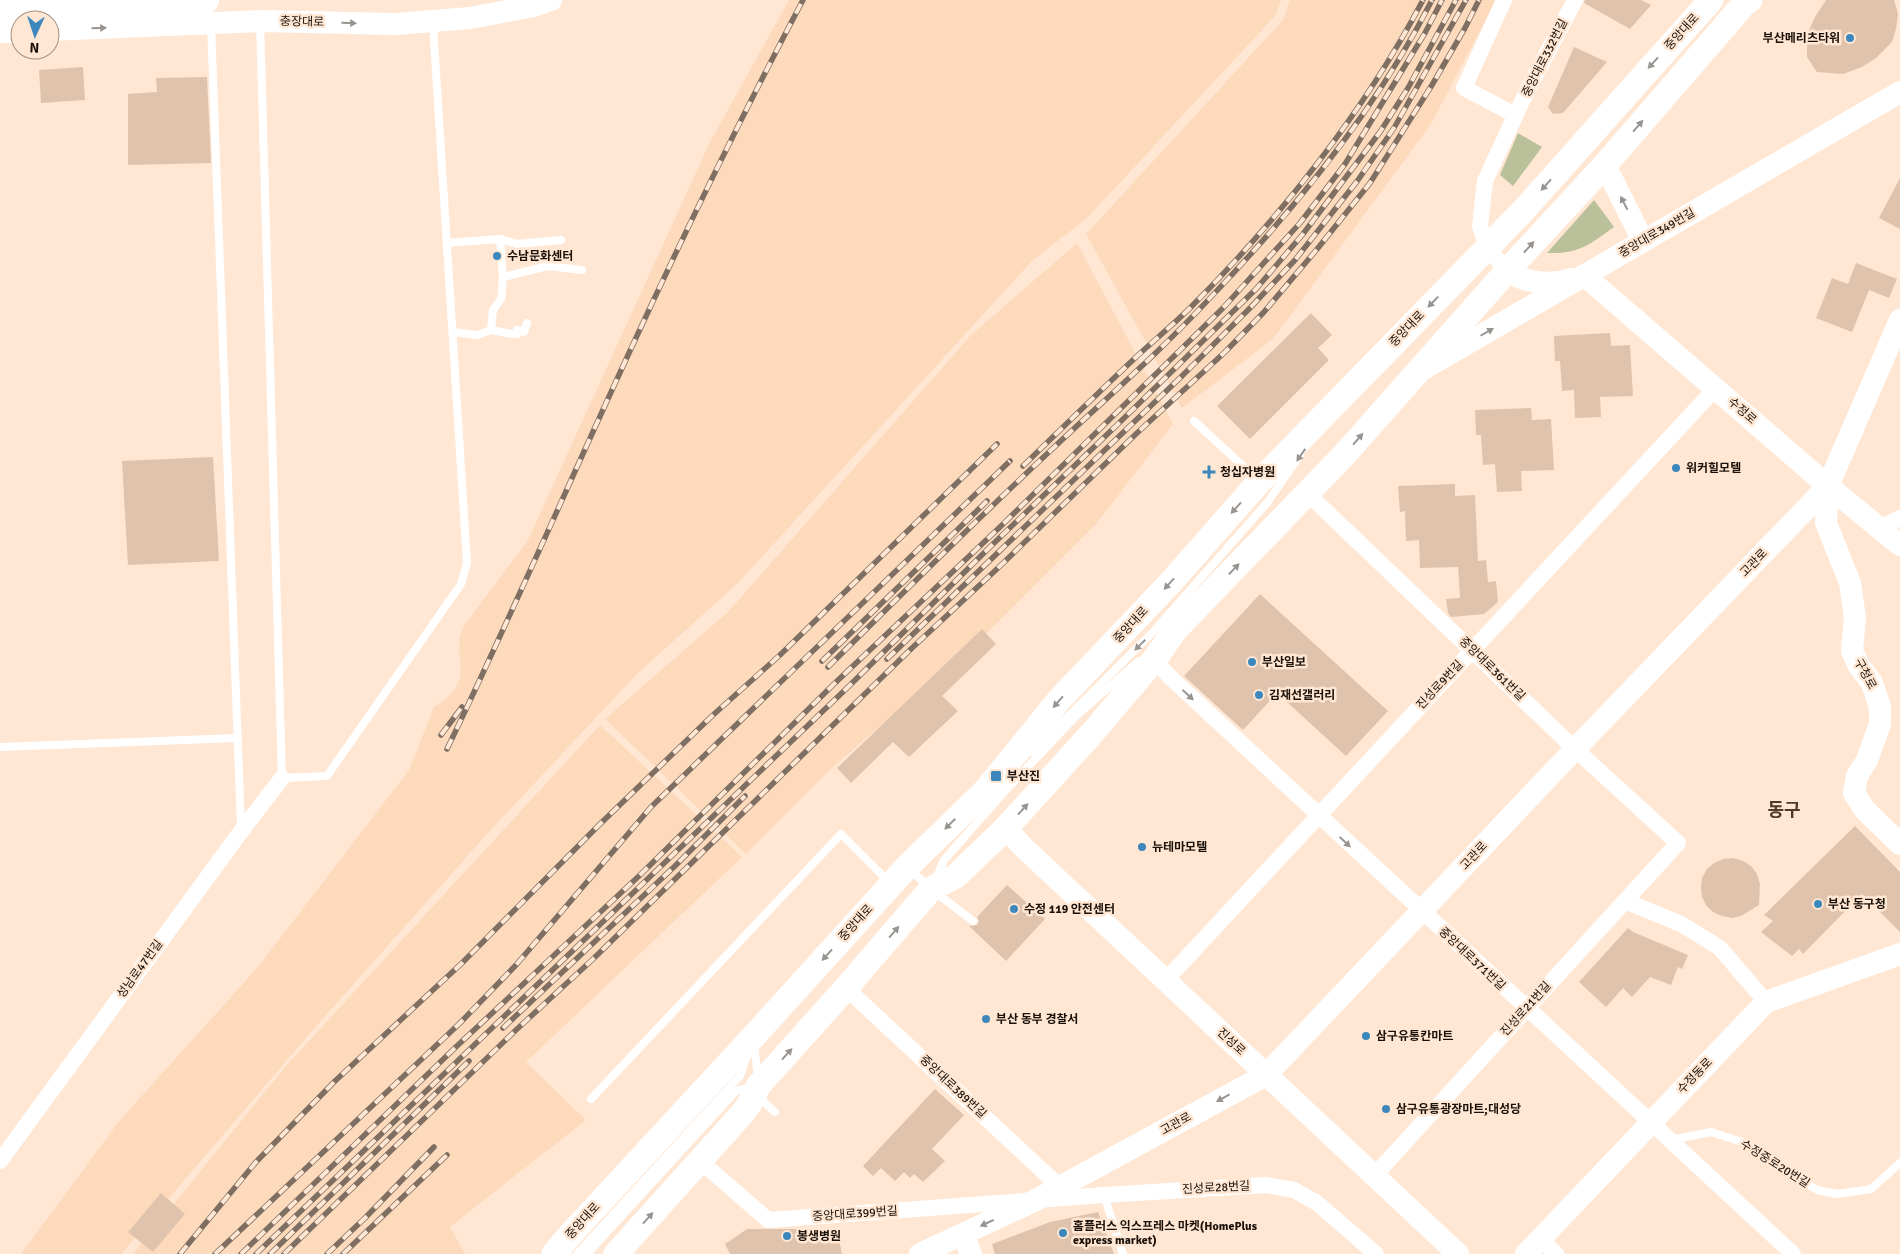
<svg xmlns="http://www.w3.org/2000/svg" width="1900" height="1254" viewBox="0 0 1900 1254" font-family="Signika,'Noto Sans KR',sans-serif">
<rect width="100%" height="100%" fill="#ffe7d4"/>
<!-- built -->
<g fill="#fedabd">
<path d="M789,0H1281L1276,15L1087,218L1032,261L738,583L637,674L487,834L312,1031L121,1254H21L120,1120L258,967L409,770L434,707L446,699L455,689L460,678L461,666L459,655L460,636L463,627L527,542L709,144Z"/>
<path d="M1290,0H1496L1431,124L1273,339L1182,408L1086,234L1283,20Z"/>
<path d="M1077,243L1173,424L1097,523L979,641L834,766L746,854L605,719L728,612L971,335Z"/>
<path d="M600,725L742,857L526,1062L586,1120L450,1227L465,1254H133L285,1067Z"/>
</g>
<!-- green -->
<g fill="#b9c09a">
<path d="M1518,133L1542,147L1513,186L1500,175Z"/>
<path d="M1594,200L1614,227C1589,245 1579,254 1547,253Z"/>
</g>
<!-- building -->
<g fill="#e0c3ac">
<path d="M1585,0H1641L1651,5L1630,29L1584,3Z"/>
<path d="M1826,0H1894L1898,14L1896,29L1892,42L1876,58L1862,67L1843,74L1817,72L1807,57V35L1815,17Z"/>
<path d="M1574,47L1607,62L1563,113L1553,114L1548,107Z"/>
<path d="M83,67L85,100L41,103L39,70Z"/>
<path d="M207,77L211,163L128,165V94L157,92L156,78Z"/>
<path d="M1900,178V229L1879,218Z"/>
<path d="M1856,263L1897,279L1889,298L1869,290L1852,332L1816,318L1832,278L1848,284Z"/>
<path d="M1311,313L1332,335L1318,348L1329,360L1250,439L1217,406Z"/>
<path d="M1610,333L1611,346L1630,345L1633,396L1600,397L1601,417L1575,418L1574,390L1562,391L1560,361H1555L1554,336Z"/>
<path d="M1531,408L1532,420L1551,419L1554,470L1521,471L1522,491L1497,492L1495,464L1483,465L1481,435H1476L1475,410Z"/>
<path d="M213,457L219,561L128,565L122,461Z"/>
<path d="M1455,484V496L1475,495L1478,561L1486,560L1488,582L1496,581L1498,602L1484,614L1451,617L1448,613L1446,599L1460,598L1458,567L1420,568L1419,540L1406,541L1405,511L1400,512L1398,486Z"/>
<path d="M1260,594L1388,711L1346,756L1277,693L1243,730L1184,676Z"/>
<path d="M982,629L996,644L942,696L958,711L909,757L893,742L851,783L837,768Z"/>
<path d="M1855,826L1900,872V932L1862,894L1803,954L1799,949L1792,956L1761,932L1773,921L1764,915Z"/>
<path d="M1733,858L1743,861L1751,866L1757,874L1760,884L1759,905L1741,916L1732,918L1722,916L1713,912L1706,905L1702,897L1701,887L1702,878L1707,869L1714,863L1723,859Z"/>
<path d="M1007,885L1045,919L1006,961L969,926L977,925L979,921L977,917Z"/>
<path d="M1628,928L1633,932L1688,955L1682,969L1678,967L1671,985L1650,977L1632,997L1623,988L1606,1007L1579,982Z"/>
<path d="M935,1089L964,1115L932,1149L945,1161L923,1182L914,1174L910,1178L904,1172L895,1181L881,1168L873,1176L863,1166Z"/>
<path d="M161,1193L185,1214L153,1252L128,1232Z"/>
<path d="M1098,1212L1114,1254H995L992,1244L1050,1222Z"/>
<path d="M747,1229H837L842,1254H730L725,1244Z"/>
</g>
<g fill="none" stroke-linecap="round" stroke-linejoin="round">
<!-- lane -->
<g stroke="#fff" stroke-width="8">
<path d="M260,23L282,778L327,776L461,584L467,563L433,24"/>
<path d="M211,25L241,828"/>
<path d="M447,243L500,239L517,244L561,240"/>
<path d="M503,277L548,266L582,270"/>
<path d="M491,330L493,310L501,299L503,277L500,239"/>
<path d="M453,332L477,335L491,330L512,334H517V330L524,332L527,323"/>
<path d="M1194,421L1256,478"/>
<path d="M0,747L238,738"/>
<path d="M1032,752L1154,631L1267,503L1300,455"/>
<path d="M909,868L931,889L973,921"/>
<path d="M936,878L944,860L1004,792L1077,715L1139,661"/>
<path d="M754,1044L758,1078"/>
<path d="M761,1094L763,1101L775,1112"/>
<path d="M591,1099L841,834L890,883"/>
<path d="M1671,1140L1711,1132L1745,1143L1817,1190L1837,1194L1871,1189L1900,1163"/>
<path d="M1104,1195L1123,1254"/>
<path d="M577,1254L740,1076L746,1058"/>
<path d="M587,1254L736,1091L752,1087"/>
</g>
<!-- street -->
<g stroke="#fff" stroke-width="16">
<path d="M1504,0L1464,88L1515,115"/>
<path d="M1507,271L1487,247L1480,226L1485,181L1524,97L1575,0"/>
<path d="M1307,493L1575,749L1678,843L1374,1176"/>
<path d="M1879,528L1900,518"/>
<path d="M1154,660L1172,679L1793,1254"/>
<path d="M1625,901L1681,924L1720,948L1766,1002"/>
<path d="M1165,981L1715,389"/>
<path d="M846,988L1060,1187"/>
<path d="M699,1160L768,1220L1104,1195L1266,1185L1294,1190L1317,1203L1376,1254"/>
<path d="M0,1161L242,830L282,778"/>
<path d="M1541,1239L1556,1254"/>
</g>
<!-- secondary -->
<g stroke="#fff" stroke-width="22">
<path d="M50,30L260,21L396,24L470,18L534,6L551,0"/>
<path d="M0,32H20"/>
<path d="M1605,165L1643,241"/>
<path d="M1507,271C1527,283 1549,286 1572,279"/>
<path d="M1585,276L1828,486L1900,545"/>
<path d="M1425,368L1900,92"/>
<path d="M1828,486L1826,523L1850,583L1855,618L1852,651L1859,666L1872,683L1880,707V724L1867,760L1857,776L1854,793L1865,810L1900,844"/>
<path d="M1006,828L1022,846L1458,1254"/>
<path d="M963,1234L971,1254"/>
<path d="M920,1254L1034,1201L1266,1075L1575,749L1828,486L1900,320"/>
<path d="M1526,1254L1766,1002L1900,954"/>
</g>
<!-- primary -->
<g stroke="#fff" stroke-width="25">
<path d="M554,1254L569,1236L753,1037L907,867L986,790L1059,700L1171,582L1259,482L1522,212L1711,0"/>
<path d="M616,1254L741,1115L749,1105L759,1085L846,988L931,889L956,876L1006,828L1094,731L1154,660L1176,629L1345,454L1507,271L1605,165L1744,4L1750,0"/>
</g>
<!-- highway -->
<path stroke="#fff" stroke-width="28" d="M0,10L205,0"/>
<!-- rail casing -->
<g stroke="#7f6f62" stroke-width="5.5">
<g id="rail">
<path d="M1023,466C1060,430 1097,394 1135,358C1153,341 1173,325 1191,307C1279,219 1365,111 1423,0"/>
<path d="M887,659L1182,376L1251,307L1295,260L1358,180L1394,128L1466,0"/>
<path d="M822,661L987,501"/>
<path d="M828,667C901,595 974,522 1049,452C1103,401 1160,352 1210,298C1294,210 1377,109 1432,0"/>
<path d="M441,735L462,707"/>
<path d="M447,749C512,614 572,476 635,340C688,225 744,112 803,0"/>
<path d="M503,1028L675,866L745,796"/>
<path d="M180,1254L256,1162L335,1081L462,963L599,825L713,715L780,655L997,444"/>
<path d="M215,1254L459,1024L516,965L651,807L1010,461"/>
<path d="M241,1254L458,1045L640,875L835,683L1000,527L1223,308L1300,223L1345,164L1425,33L1442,0"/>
<path d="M256,1254L847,688L992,545L1118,424L1256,289L1303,234L1380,132L1408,88L1456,0"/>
<path d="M270,1254L469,1061"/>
<path d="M284,1254L516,1030L592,960L912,648L998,568L1137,433L1225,352L1264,312L1318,248L1370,183L1432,85L1465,28L1479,0"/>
<path d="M327,1254L365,1218L434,1147"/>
<path d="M343,1254L447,1155"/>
</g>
</g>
<!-- rail -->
<use href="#rail" stroke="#ffe7d4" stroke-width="4" stroke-dasharray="11" stroke-linecap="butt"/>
</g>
<!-- one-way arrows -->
<defs><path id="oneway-solid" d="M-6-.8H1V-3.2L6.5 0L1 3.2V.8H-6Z" transform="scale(1.25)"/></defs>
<g fill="#989490">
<use href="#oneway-solid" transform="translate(349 23) rotate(1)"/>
<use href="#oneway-solid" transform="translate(99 28) rotate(-2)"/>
<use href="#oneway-solid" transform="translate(1653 63) rotate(132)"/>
<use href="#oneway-solid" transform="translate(1638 126) rotate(-49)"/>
<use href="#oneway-solid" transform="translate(1546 185) rotate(132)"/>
<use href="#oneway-solid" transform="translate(1624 203) rotate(-117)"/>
<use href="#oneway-solid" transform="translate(1529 247) rotate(-47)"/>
<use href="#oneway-solid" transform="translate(1433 302) rotate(134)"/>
<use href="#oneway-solid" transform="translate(1487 332) rotate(-30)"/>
<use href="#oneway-solid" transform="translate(1358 439) rotate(-49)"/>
<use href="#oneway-solid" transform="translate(1301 455) rotate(125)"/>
<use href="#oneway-solid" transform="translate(1236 508) rotate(132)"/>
<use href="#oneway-solid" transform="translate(1234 569) rotate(-46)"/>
<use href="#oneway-solid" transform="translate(1169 584) rotate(132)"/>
<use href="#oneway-solid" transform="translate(1140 645) rotate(135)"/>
<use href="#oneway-solid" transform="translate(1188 695) rotate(43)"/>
<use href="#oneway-solid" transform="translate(1058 702) rotate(131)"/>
<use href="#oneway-solid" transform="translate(1023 809) rotate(-48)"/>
<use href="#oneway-solid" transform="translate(950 824) rotate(135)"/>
<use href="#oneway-solid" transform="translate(1345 842) rotate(43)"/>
<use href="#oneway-solid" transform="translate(894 932) rotate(-49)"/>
<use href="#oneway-solid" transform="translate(827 955) rotate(132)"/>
<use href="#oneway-solid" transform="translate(787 1054) rotate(-48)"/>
<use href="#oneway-solid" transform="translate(1223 1098) rotate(151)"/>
<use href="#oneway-solid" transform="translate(648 1218) rotate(-48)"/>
<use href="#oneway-solid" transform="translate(987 1223) rotate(155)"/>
</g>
<!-- markers -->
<g fill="#3c87bb" stroke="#ffe7d4" stroke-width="2">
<circle cx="1850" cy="38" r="5"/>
<circle cx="497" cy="256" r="5"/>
<circle cx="1676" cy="468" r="5"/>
<path d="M1206.5 464.5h5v5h5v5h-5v5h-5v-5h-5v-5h5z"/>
<circle cx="1252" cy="662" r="5"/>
<circle cx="1259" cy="695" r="5"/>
<rect x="990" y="770" width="12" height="12" rx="2.5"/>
<circle cx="1142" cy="847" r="5"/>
<circle cx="1818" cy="904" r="5"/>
<circle cx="1014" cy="909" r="5"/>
<circle cx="986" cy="1019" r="5"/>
<circle cx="1366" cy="1036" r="5"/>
<circle cx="1386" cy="1109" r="5"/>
<circle cx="1063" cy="1233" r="5"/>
<circle cx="787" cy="1236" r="5"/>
</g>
<g text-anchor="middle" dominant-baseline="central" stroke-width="5" stroke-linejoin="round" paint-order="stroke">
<!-- street labels -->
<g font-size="12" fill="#1b1109" stroke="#ffe7d4">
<text transform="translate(302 22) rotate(1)">충장대로</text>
<text transform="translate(1682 32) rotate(-48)">중앙대로</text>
<text transform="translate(1545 58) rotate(-63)">중앙대로332번길</text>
<text transform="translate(1657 233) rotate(-30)">중앙대로349번길</text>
<text transform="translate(1407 329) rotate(-46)">중앙대로</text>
<text transform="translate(1742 411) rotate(41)">수정로</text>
<text transform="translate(1754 563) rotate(-46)">고관로</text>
<text transform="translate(1131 625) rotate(-47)">중앙대로</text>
<text transform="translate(1492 669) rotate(44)">중앙대로361번길</text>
<text transform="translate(1865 674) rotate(61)">구청로</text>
<text transform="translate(1440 685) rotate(-47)">진성로9번길</text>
<text transform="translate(1474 856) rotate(-47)">고관로</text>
<text transform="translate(856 923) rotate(-48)">중앙대로</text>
<text transform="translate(1472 959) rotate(43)">중앙대로371번길</text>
<text transform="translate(140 969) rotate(-54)">성남로47번길</text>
<text transform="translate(1526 1009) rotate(-48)">진성로21번길</text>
<text transform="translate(1231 1042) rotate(43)">진성로</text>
<text transform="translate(1695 1076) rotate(-46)">수정동로</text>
<text transform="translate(953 1087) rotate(43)">중앙대로389번길</text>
<text transform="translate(1176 1124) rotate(-29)">고관로</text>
<text transform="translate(1775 1164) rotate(32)">수정중로20번길</text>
<text transform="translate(1216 1188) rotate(-3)">진성로28번길</text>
<text transform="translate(855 1214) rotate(-4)">중앙대로399번길</text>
<text transform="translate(583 1221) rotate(-48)">중앙대로</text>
</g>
<!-- poi labels -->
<g font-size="12" font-weight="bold" fill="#1b1109" stroke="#ffe7d4" text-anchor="start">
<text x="1840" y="38" text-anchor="end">부산메리츠타워</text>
<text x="507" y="256">수남문화센터</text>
<text x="1686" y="468">워커힐모텔</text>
<text x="1220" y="472">청십자병원</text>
<text x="1262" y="662">부산일보</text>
<text x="1269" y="695">김재선갤러리</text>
<text x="1007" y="776">부산진</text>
<text x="1152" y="847">뉴테마모텔</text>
<text x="1828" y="904">부산 동구청</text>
<text x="1024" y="909">수정 119 안전센터</text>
<text x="996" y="1019">부산 동부 경찰서</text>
<text x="1376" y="1036">삼구유통칸마트</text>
<text x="1396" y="1109">삼구유통광장마트;대성당</text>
<text x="1073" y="1226">홈플러스 익스프레스 마켓(HomePlus<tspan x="1073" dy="14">express market)</tspan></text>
<text x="797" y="1236">봉생병원</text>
</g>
<!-- district labels -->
<g font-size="18" font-weight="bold" fill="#513a26" stroke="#ffe7d4">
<text x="1784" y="810">동구</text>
</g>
</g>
<!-- north arrow -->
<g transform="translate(35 35) rotate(183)"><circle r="24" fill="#ffe7d4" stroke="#a49183"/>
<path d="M0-4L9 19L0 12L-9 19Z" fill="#3c87bb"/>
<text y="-8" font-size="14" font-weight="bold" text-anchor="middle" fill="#1b1109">N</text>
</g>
</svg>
